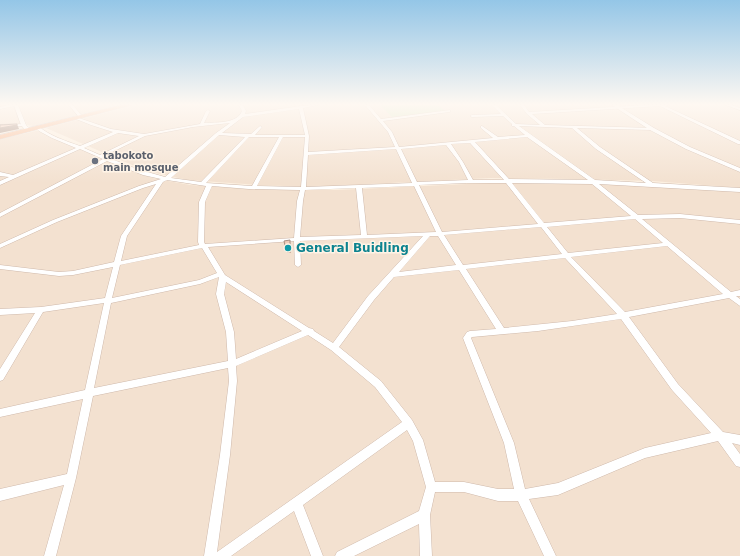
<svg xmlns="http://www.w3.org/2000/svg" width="740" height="556" viewBox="0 0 740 556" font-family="'DejaVu Sans',sans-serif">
<rect width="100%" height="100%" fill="#fcf0e1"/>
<!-- residential -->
<g fill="#f3e1d0">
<path d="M0,105H15L22,123L0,125Z"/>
<path d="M18,105H118L33,126L27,125Z"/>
<path d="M136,105H740V188L653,181L572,179L491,178L309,187L258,185L188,180L146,171L46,128Z"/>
<path d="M40,130L51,136L152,178L190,185L264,190H337L510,182L598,183L740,192V556H0V139Z"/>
</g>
<!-- green -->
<path fill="#d3e9c0" d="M380,105H438L445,111L392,117Z"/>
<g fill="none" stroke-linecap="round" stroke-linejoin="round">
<!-- minor casing -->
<g stroke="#cfb9ab" stroke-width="1">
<g id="minor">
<path d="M10,105H19L0,109V107Z"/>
<path d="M69,105H73L81,115V117H79Z"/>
<path d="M239,105H243L246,111L245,114L301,106L318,105L303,108L309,136L308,152L395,147L388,132L365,105H369L381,119L450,110V112H449L383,121L392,132L399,147L493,138L481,128V126H482L498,137L525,135L514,126H512V124L503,116L472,117L470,116L472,115L501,114L492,105H496L516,124L540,125L527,114L520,105H524L529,112L645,105H668L665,106L740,141V144H738L660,106L532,114L545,125L653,128V130H652L577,128L600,147L653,183L740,188V192L599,184L638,215L680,214L740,220V224L680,218L642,219L731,292L740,290V296H736L740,299V306L729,298L629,317L678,384L723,432L740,435V445L732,443L740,454V467L736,466L718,441L645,458L558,495L529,499L556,556H544L518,501H498L464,492H435L430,515L432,556H420L419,524L354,556H335L337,552L419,511L426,487L413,441L407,430L303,505L323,556H311L294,511L231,556H204L220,455L229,381L228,368L93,396L76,478L56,556H44L64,485L0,501V489L67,474L83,399L0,417V409L85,390L104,303L43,312L3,380L0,381V369L35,313L0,315V309L41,307L105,298L113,267L73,275L59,276L0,269V265L59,272L73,271L114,262L121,236L156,184L143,188L57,222L0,248V244L53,220L139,186L161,179L143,175L107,161L0,217V213L103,159L80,149L0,185V181L9,177L0,176V172L13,175L76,148L52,138L39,131L36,128V126H38C50,136 66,141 80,146L113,132L91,125L76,119V117L111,129L144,134L200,124L206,111L208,110L210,111L204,123C217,122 237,124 242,111ZM299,109L305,135H255L262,127L260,126L251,134L222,133L243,117ZM230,123L216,133L165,177L137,169L104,156L145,136L193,127ZM519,126L572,128L596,149L646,183L595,180ZM118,133L139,136L100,155L84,148ZM219,135L245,137L201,182L171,178ZM249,137H279L252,186L206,183ZM283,137H305L301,187L257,186ZM527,137L588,180L509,179L475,142ZM470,143L504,180H473L463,162L451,144ZM446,145L459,162L468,180L417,182L401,149ZM396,149L412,183L306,187L308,155ZM167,180L206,186L199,202L198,242L199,245L121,261L127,236L163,182ZM467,183H506L538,224L442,232L419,185ZM512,183L592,184L631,216L544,223ZM212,186L249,189L300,190L297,201L294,238L205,244L204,242L205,202ZM414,186L436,232L367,235L362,188ZM356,188L361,235L300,237L303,201L305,190ZM635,219L663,243L568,253L547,227ZM541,227L562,254L463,265L444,235ZM423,236L368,296L333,343L314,331L313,329L309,328L225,275L208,247L294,241L295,265L298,267L301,265L300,241ZM430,236H438L456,265L399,272ZM667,246L723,294L625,312L571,257ZM202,248L217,273L199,280L112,298L120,265ZM565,258L617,314L572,321L504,328L466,269ZM459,270L496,329L470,331L467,332L463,338L504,443L514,489H498L464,482H435L423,440L412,420L381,381L339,347L374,300L394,277ZM219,277L216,294L226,332L228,361L94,388L111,303L200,284ZM226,282L302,331L236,359L234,332L224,294ZM621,319L672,390L711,433L645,448L558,483L525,489L514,443L471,338L472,337L538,331ZM308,335L331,350L375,387L402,422L217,552L230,455L237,381L236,366Z"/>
<path d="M726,105H732L740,108V110Z"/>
<path d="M24,124L26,125L25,126L0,127V125Z"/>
</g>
</g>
<!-- tertiary casing -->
<g stroke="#cfb9ab" stroke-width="1">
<g id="tertiary">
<path d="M14,105H18L26,125L31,130L30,131H26L21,125Z"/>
<path d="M612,105H617L654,128L690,147L740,168V172L686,149L650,130Z"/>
</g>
</g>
<!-- trunk casing -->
<g stroke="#d8cfcc" stroke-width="1">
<path id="trunk" d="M121,105H132L0,139V135Z"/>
</g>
<!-- minor -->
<use href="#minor" fill="#fff" fill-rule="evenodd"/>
<!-- tertiary -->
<use href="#tertiary" fill="#fff" fill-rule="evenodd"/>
<!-- trunk -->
<use href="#trunk" fill="#f8bd98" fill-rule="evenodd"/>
</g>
<!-- wall -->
<path fill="#cfaf9f" d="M290,240L291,253H287L284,244Z"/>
<!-- shaded-wall -->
<path fill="#a98f82" d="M17,124L19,129L0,133V128Z"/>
<!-- building -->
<g fill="#f1ccb9" stroke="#a98f82">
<path d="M17,124V125L0,128V125Z"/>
<path d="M290,240V250H286L284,241Z"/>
</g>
<!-- sky -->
<linearGradient id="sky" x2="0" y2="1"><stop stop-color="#94c6e7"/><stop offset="0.57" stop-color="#fef8f2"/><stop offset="1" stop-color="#fef8f2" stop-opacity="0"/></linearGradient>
<rect width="740" height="183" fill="url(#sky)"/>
<!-- markers -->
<circle fill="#6b7280" stroke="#fff4e7" stroke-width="1.5" cx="95" cy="161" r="4"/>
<circle fill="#0f9aa8" stroke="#fff4e7" stroke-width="1.5" cx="288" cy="248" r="4"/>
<g text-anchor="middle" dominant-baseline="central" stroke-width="3" stroke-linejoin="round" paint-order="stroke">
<!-- far-worship labels -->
<g font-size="10" font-weight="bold" fill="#5b616d" stroke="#fff4e7" text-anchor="start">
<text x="103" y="155">tabokoto<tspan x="103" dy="12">main mosque</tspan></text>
</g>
<!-- culture labels -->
<g font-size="12" font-weight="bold" fill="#0d838f" stroke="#fff4e7" text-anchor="start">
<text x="296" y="248">General Buidling</text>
</g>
</g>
</svg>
